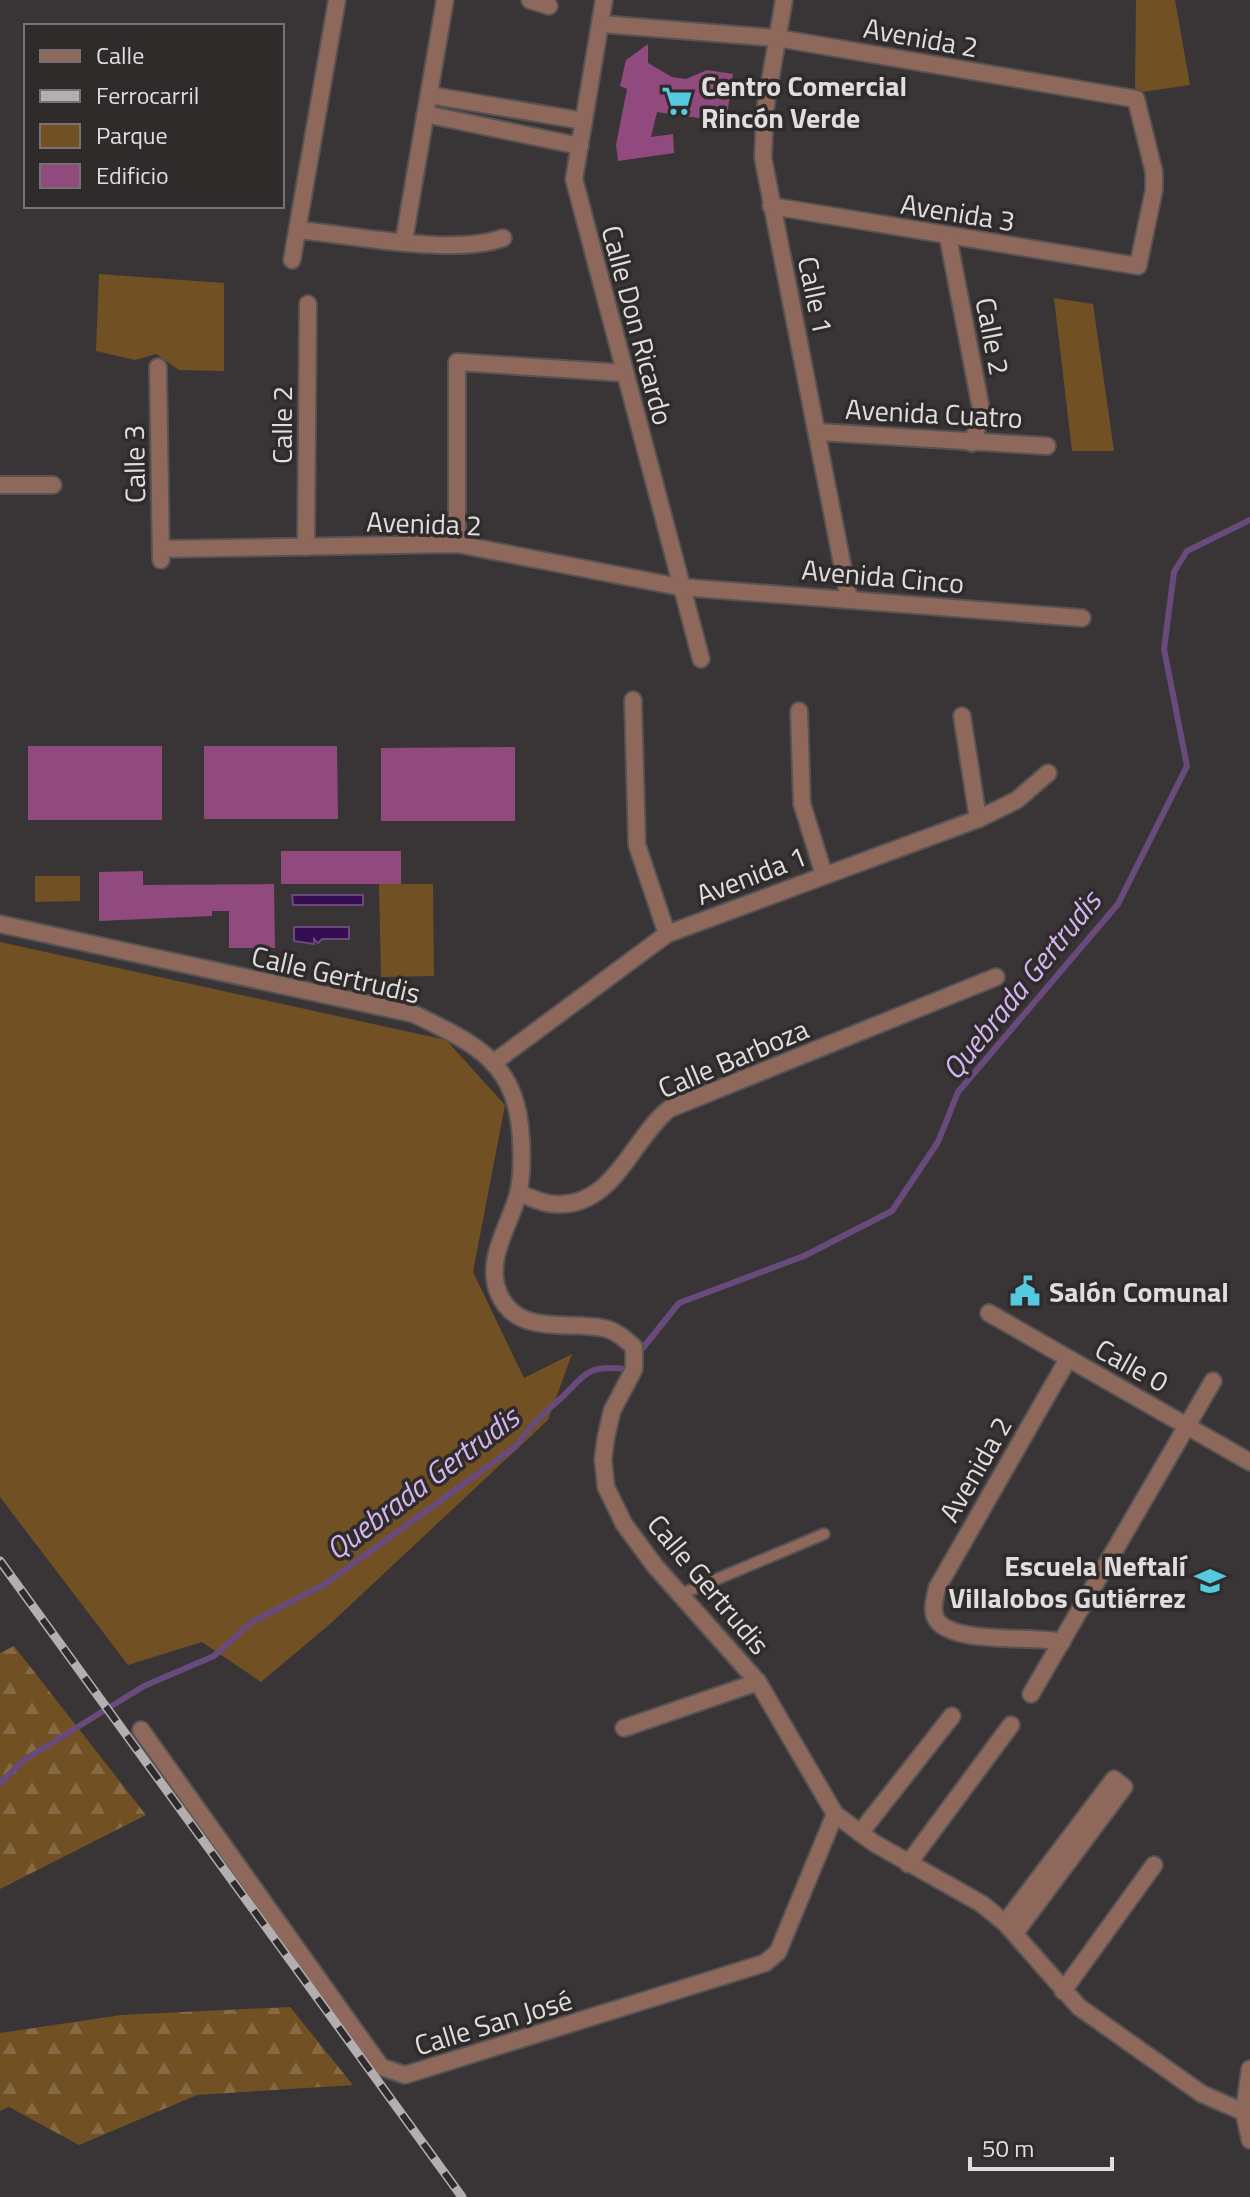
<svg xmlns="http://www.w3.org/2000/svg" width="1250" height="2197" viewBox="0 0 1250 2197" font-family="'Titillium Web',sans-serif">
<defs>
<pattern id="forest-firs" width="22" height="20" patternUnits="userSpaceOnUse" patternTransform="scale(2)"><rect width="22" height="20" fill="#715124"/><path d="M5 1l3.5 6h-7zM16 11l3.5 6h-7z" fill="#856a43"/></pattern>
</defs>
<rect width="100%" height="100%" fill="#393536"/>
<!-- green -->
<g fill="#715124">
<path d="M1136,0H1175L1190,85L1135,93Z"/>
<path d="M99,274L224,283V371L179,370L156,354L135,360L96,351Z"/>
<path d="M1054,298L1093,304L1114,451H1072Z"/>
<path d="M35,876H80V901L35,902Z"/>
<path d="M379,884H433L434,976L381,977Z"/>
<path d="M0,942L446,1040L505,1105L473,1272L524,1378L572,1354L548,1420L330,1624L261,1682L202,1642L128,1665L0,1497Z"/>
</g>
<!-- forest -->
<g fill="url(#forest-firs)">
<path d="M14,1646L146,1815L0,1889V1653Z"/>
<path d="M290,2007L353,2085L197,2095L79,2145L9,2107L0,2111V2033L121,2015Z"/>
</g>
<!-- water -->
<g fill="#350d52" stroke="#684b7c" stroke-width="2">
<path d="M292,895H363V905H293Z"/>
<path d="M294,927H349V939H322L318,943L314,939V944L294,941Z"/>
</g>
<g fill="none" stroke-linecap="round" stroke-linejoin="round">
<!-- stream -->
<g stroke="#684b7c" stroke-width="6">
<path d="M638,1354L679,1303L804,1256L892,1211L938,1142L958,1092L1118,904L1187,766L1164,649L1174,572L1187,551L1250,520"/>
<path d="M0,1783L24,1760L144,1686L214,1656L252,1622L325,1584L516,1446C529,1427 543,1414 560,1399C586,1375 586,1364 626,1369L631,1363"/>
</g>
</g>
<!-- building -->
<g fill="#914a7e">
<path d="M648,44V63L672,77L686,79L707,70L733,74L726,122L657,112L651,137L673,134L674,153L618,161L616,145L627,89L620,86L626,60Z"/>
<rect x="28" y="746" width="134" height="74"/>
<path d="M204,746H337L338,819H204Z"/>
<path d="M515,747V821H381V748Z"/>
<rect x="281" y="851" width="120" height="33"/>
<path d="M143,871V885L274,884L275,948H229V911H212V916L99,921V872Z"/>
</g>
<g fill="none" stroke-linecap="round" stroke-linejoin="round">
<!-- service casing -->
<g stroke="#575354" stroke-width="14">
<path id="service" d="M679,1595L824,1534"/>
</g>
<!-- minor casing -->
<g stroke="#575354" stroke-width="20">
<g id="minor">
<path d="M530,0L549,6"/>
<path d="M604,0L574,179L701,659"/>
<path d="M784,0L765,110L763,158L849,599"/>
<path d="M601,24L777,38L1136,99L1154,172V190L1138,266L771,206"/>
<path d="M429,95L584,121"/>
<path d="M425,114L580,146"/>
<path d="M298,230C353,235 453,256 503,238"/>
<path d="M948,237L982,414L972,443"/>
<path d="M404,240L445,0"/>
<path d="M292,260L337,0"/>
<path d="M158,367L161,560"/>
<path d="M818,432L1047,446"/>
<path d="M0,485H53"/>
<path d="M457,544V362L624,373"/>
<path d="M306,547L308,304"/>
<path d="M162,549L457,544L680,587L1082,618"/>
<path d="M633,700L637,845L667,934"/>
<path d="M799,711L802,804L824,875"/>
<path d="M962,716L978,819"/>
<path d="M0,924L414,1014C477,1045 517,1062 521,1139C522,1156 522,1178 518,1194C510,1226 484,1259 499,1294C517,1336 568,1321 603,1328C615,1330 625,1339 634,1347V1369L612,1411L606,1437L603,1459L606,1487L624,1524L655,1566L758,1682L835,1814L874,1843L982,1904L1005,1923L1079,2007L1202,2094L1244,2112"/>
<path d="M493,1063L667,934L978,819L1017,800L1048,773"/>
<path d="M519,1193C529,1197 543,1204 554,1204C613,1209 631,1140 669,1109L996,977"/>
<path d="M989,1313L1250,1462"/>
<path d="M1062,1642C1033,1635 951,1645 936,1619C931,1609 935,1598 937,1588L1068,1359"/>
<path d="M1031,1694L1213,1381"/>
<path d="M624,1728L758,1682"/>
<path d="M141,1730L381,2067L405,2075L765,1963L778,1952L835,1814"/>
<path d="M860,1833L952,1716"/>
<path d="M908,1864L1011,1725"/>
<path d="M1005,1923L1114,1779L1124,1787L1015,1933"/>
<path d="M1063,1991L1154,1865"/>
<path d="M1250,2069L1244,2112L1250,2140"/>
</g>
</g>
<!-- service -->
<use href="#service" stroke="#8e685a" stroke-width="10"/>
<!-- minor -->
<use href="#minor" stroke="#8e685a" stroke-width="16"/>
<!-- rail casing -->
<g stroke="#b3afb0" stroke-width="9">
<path id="rail" d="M0,1561L462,2197"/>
</g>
<!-- rail -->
<use href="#rail" stroke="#2f2b2b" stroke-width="6" stroke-dasharray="18" stroke-linecap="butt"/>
</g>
<!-- icons -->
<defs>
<g id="supermarket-bare" transform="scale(2.4)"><path d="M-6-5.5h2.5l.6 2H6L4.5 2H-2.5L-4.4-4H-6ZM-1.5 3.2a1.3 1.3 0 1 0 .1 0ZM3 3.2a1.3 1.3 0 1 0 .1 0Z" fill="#55cade" stroke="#2f2b2b" stroke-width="2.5" paint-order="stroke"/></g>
<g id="civic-bare" transform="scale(2.4)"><path d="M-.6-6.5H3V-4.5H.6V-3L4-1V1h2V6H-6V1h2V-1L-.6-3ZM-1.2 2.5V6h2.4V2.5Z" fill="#55cade" stroke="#2f2b2b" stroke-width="2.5" paint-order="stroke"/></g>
<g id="school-bare" transform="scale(2.4)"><path d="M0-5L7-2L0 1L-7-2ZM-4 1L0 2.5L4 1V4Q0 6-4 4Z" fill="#55cade" stroke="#2f2b2b" stroke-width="2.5" paint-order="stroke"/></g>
</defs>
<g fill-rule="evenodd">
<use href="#supermarket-bare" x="677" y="101"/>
<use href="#civic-bare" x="1025" y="1291"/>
<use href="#school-bare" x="1210" y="1581"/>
</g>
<g text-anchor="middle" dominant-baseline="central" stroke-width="7" stroke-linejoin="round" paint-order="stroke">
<!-- street labels -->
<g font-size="28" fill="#e0ddde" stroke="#2f2b2b">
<text transform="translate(921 37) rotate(10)">Avenida 2</text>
<text transform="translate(958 212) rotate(9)">Avenida 3</text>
<text transform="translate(816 295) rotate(78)">Calle 1</text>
<text transform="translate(638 325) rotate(75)">Calle Don Ricardo</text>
<text transform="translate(993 336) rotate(79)">Calle 2</text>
<text transform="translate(934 413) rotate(3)">Avenida Cuatro</text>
<text transform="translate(281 425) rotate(-90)">Calle 2</text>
<text transform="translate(134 464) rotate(-91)">Calle 3</text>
<text transform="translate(424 523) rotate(2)">Avenida 2</text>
<text transform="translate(883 576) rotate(5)">Avenida Cinco</text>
<text transform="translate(751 875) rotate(-21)">Avenida 1</text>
<text transform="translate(336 974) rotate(13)">Calle Gertrudis</text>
<text transform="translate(733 1058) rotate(-23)">Calle Barboza</text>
<text transform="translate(1132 1365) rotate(29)">Calle 0</text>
<text transform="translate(975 1469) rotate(-60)">Avenida 2</text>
<text transform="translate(709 1584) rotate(50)">Calle Gertrudis</text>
<text transform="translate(493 2022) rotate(-17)">Calle San José</text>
</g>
<!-- poi labels -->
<g font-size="28" font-weight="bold" fill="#e0ddde" stroke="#2f2b2b" text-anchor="start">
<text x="701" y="85">Centro Comercial<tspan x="701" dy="32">Rincón Verde</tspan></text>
<text x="1049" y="1291">Salón Comunal</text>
<text x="1186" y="1565" text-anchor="end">Escuela Neftalí<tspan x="1186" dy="32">Villalobos Gutiérrez</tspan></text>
</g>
<!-- water labels -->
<g font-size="30" font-style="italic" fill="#d3b5f2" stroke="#2f2b2b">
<text transform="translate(1021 985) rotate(-51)">Quebrada Gertrudis</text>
<text transform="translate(422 1483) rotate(-37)">Quebrada Gertrudis</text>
</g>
</g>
<!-- legend -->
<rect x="24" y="24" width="260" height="184" fill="#2f2b2b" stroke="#767273" stroke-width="2"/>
<rect x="40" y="50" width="40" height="12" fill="#8e685a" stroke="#767273" stroke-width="2"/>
<text x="96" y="64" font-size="24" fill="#e0ddde">Calle</text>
<rect x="40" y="90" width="40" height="12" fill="#b3afb0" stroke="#767273" stroke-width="2"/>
<text x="96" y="104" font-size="24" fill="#e0ddde">Ferrocarril</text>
<rect x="40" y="124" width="40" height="24" fill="#715124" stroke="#767273" stroke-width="2"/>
<text x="96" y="144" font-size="24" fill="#e0ddde">Parque</text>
<rect x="40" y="164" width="40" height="24" fill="#914a7e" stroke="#767273" stroke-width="2"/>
<text x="96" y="184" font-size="24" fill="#e0ddde">Edificio</text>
<!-- scale -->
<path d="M970 2157v12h142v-12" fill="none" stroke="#e0ddde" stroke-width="4"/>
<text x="982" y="2157" font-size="24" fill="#e0ddde" stroke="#2f2b2b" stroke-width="6" paint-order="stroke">50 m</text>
</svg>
